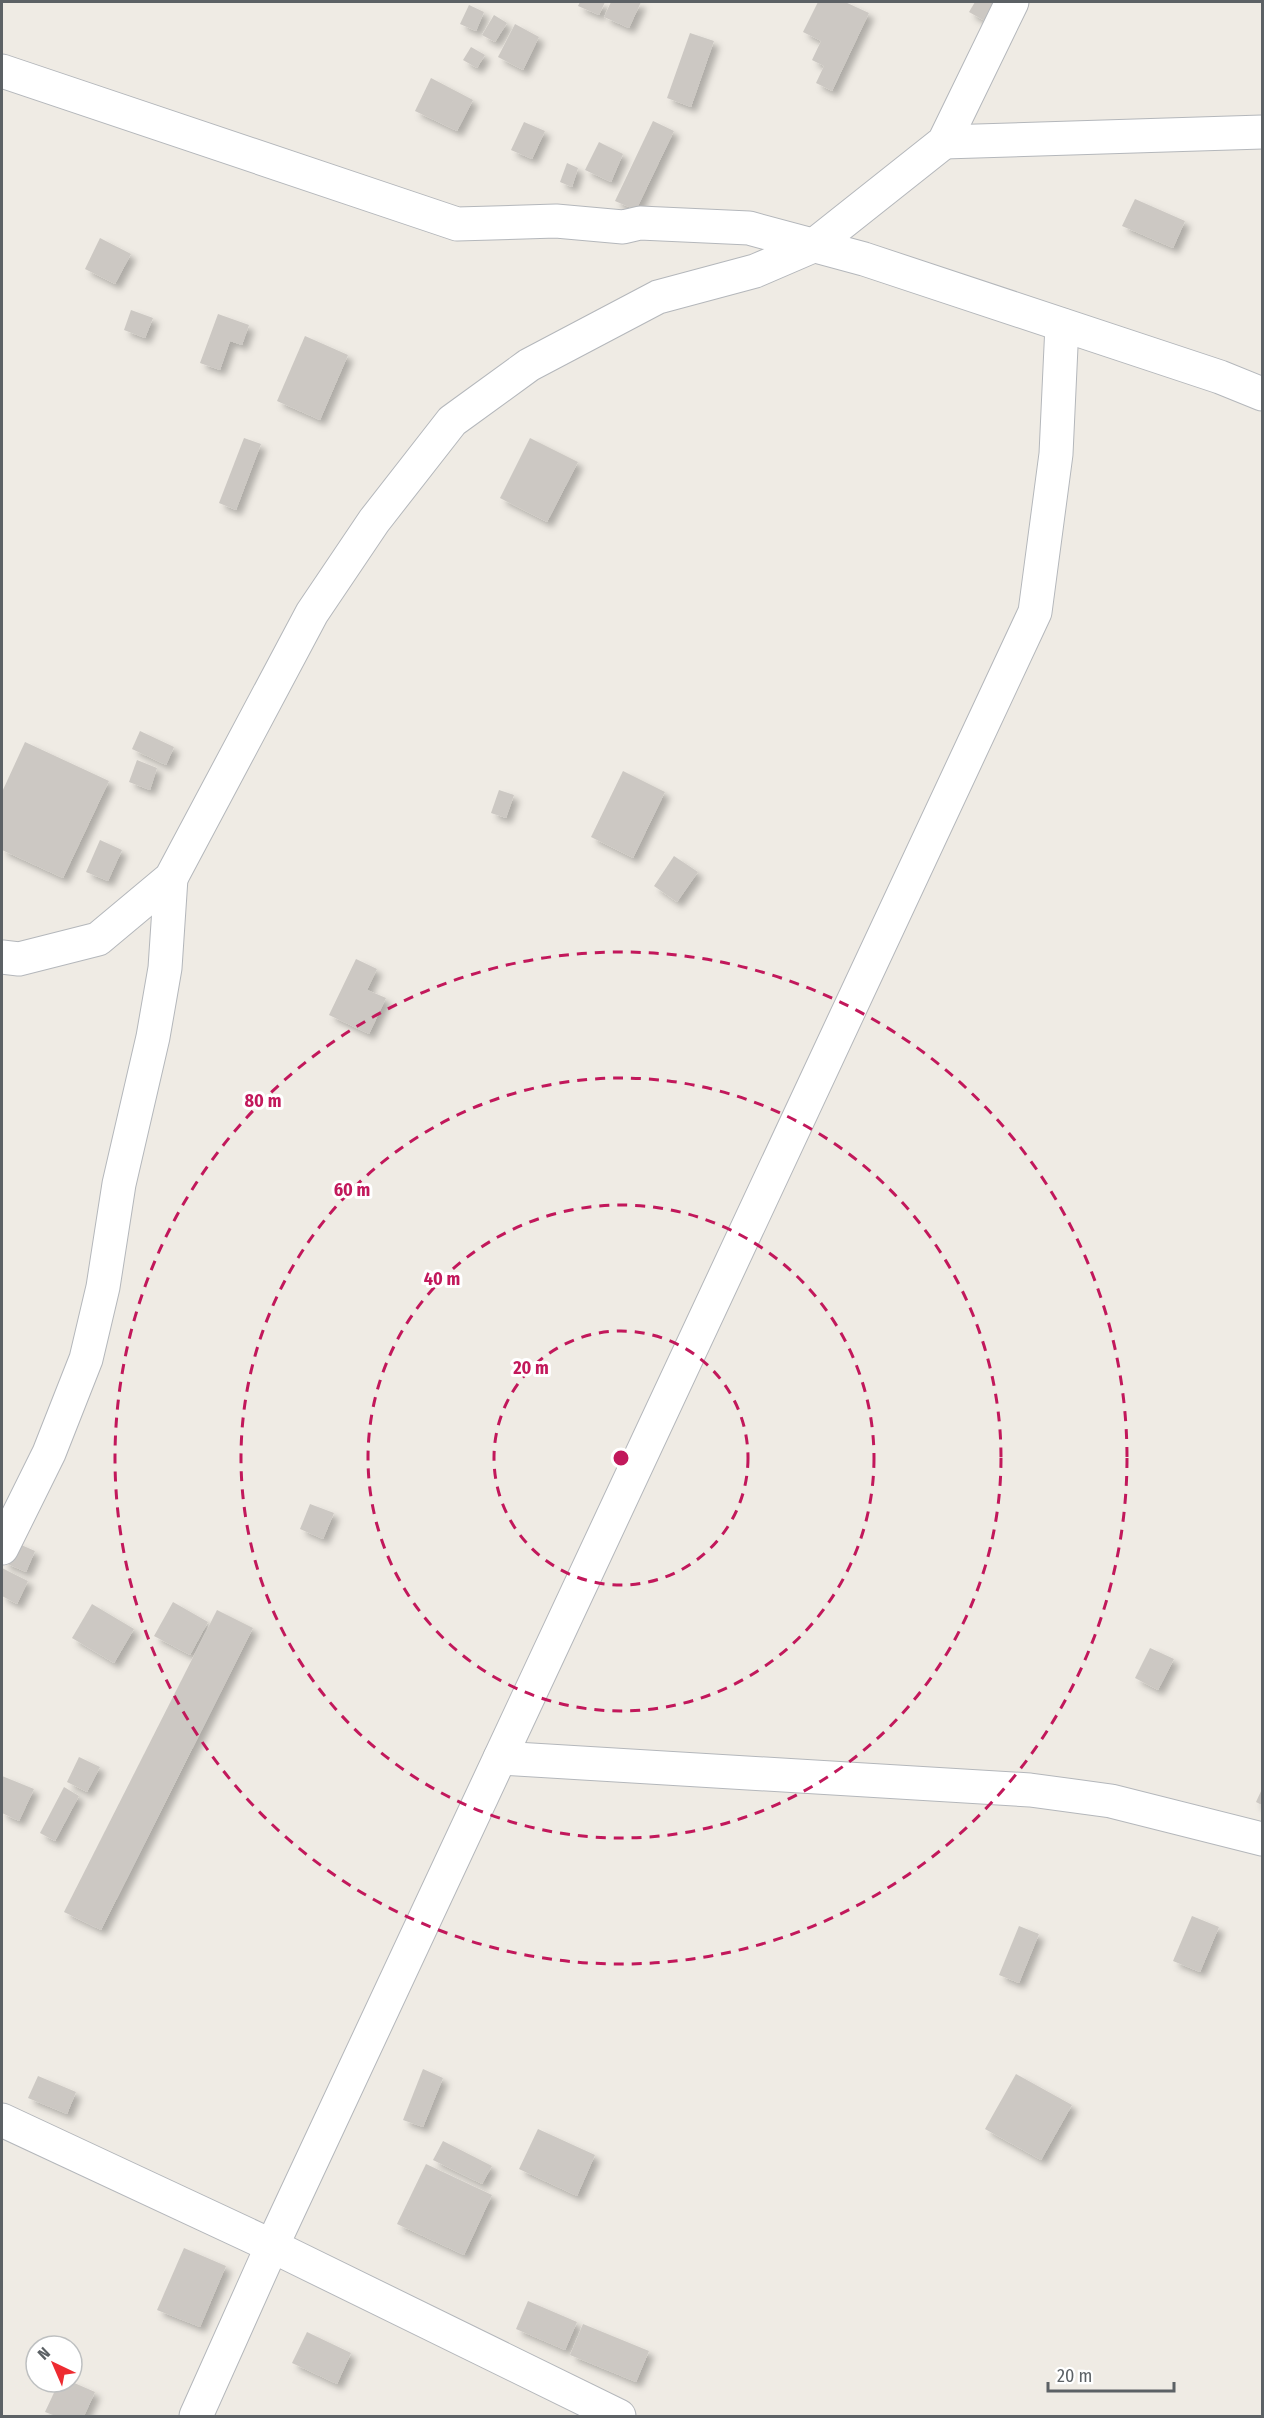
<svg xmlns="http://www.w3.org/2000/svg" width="1264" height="2418" viewBox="0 0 1264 2418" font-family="'Fira Sans Condensed',sans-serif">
<defs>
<filter id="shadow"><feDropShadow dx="5.5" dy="5.5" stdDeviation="3" flood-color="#0004"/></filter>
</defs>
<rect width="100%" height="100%" fill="#efebe4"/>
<!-- building -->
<g fill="#ccc8c3" filter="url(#shadow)">
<path d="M580,2H605L599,15L578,6Z"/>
<path d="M611,2H641L629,28L604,17Z"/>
<path d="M818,2H845L869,13L832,91L816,83L824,66L812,60L821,41L803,32Z"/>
<path d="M975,2H1006L992,25L969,12Z"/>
<path d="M469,5L484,12L476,31L460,24Z"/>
<path d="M494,15L507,23L495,42L482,35Z"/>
<path d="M515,24L539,37L523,70L498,57Z"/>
<path d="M690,33L714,41L691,107L667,98Z"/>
<path d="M471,47L485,55L477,68L463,60Z"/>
<path d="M431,78L473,100L457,131L415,111Z"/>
<path d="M653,121L674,131L636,210L615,201Z"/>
<path d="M524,122L545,131L532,159L511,150Z"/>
<path d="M599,142L623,154L611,182L585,170Z"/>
<path d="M567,163L578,168L572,187L560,182Z"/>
<path d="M1135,199L1185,221L1173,248L1122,226Z"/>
<path d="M100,238L131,254L115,284L85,269Z"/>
<path d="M131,310L153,318L145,338L124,330Z"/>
<path d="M218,314L249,325L242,345L230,341L220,370L200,363Z"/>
<path d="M305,336L348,355L320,420L277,401Z"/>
<path d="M244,438L261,444L236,510L219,503Z"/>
<path d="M530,438L578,462L547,522L500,498Z"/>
<path d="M140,731L174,747L166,765L132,749Z"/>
<path d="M25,742L109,781L63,878L2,850V792Z"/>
<path d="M137,760L157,768L150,790L129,782Z"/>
<path d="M623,771L665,792L633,858L591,837Z"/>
<path d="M499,790L514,795L506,818L491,813Z"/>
<path d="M100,840L122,850L108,881L86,872Z"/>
<path d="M674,856L698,872L677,902L654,886Z"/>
<path d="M356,959L377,969L367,990L386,998L369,1034L329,1015Z"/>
<path d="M310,1504L334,1513L323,1539L300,1529Z"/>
<path d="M12,1541L35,1551L26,1572L3,1562Z"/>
<path d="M2,1568L28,1581L17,1604L2,1596Z"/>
<path d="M173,1602L208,1622L190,1655L154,1636Z"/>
<path d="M92,1604L134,1629L114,1663L72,1638Z"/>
<path d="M217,1610L253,1628L101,1930L64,1912Z"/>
<path d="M1150,1648L1174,1659L1158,1690L1135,1678Z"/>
<path d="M79,1757L100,1767L87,1792L67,1782Z"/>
<path d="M2,1776L34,1789L19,1821L2,1813Z"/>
<path d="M64,1787L79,1796L55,1841L40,1833Z"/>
<path d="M1262,1789V1805L1256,1802Z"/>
<path d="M1192,1916L1219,1927L1200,1972L1173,1961Z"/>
<path d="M1019,1926L1039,1934L1019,1983L999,1975Z"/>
<path d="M423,2069L443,2078L423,2127L403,2120Z"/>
<path d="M1016,2074L1072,2105L1041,2160L985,2129Z"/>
<path d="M38,2076L76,2092L67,2114L28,2098Z"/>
<path d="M538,2129L595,2155L577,2196L519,2169Z"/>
<path d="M443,2141L492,2166L482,2184L433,2160Z"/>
<path d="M426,2164L492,2195L464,2255L397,2224Z"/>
<path d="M184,2248L226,2266L200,2327L157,2310Z"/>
<path d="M528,2301L577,2322L565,2350L516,2329Z"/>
<path d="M583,2324L649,2351L636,2382L570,2355Z"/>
<path d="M307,2332L351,2353L337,2384L292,2363Z"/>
<path d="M59,2382H72L95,2392L84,2416H56L45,2412Z"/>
</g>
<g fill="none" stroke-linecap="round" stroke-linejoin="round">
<!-- minor casing -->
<g stroke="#b4b7bb" stroke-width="35">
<g id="minor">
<path d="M2,71L457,224L556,221L623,227L640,223L749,228L864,259L1220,377L1262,394"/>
<path d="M944,142L1262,132"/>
<path d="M2,957L19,959L98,939L171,878L312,613L374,521L452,421L529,365L658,297L755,271L813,246L944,142L1012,2"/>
<path d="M2,1548L49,1453L86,1359L103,1287L119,1184L153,1037L165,968L171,878"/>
<path d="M500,1758L1030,1790L1111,1801L1262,1839"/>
<path d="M2,2120L272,2246L619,2416"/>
<path d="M196,2416L272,2246L1035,612L1056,454L1062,325"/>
</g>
</g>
<!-- minor -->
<use href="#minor" stroke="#fff" stroke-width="33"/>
</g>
<!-- distance rings -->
<g fill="none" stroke="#c2185b" stroke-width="3" stroke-dasharray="10 8">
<circle cx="621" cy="1458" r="127"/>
<circle cx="621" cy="1458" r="253"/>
<circle cx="621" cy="1458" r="380"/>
<circle cx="621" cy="1458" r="506"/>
</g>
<circle cx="621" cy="1458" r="9" fill="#c2185b" stroke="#fff" stroke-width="3"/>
<g font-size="18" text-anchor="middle" font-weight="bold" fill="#c2185b" stroke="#fff" stroke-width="6" stroke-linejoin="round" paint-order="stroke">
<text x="263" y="1107">80 m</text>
<text x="352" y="1196">60 m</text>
<text x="442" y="1285">40 m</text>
<text x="531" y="1374">20 m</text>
</g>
<!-- border -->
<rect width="1264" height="2418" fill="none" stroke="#5c6165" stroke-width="6"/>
<!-- north arrow -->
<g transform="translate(54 2364) rotate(316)"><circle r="28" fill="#ffffff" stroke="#bec0c1" stroke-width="1.5"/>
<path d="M0-4.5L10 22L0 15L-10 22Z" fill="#ee2b31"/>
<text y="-9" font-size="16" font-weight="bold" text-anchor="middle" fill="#5c6165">N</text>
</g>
<!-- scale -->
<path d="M1048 2382v9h126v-9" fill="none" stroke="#5c6165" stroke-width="3"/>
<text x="1057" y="2382" font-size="18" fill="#5c6165" stroke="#ffffff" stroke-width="4.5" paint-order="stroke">20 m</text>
</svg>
